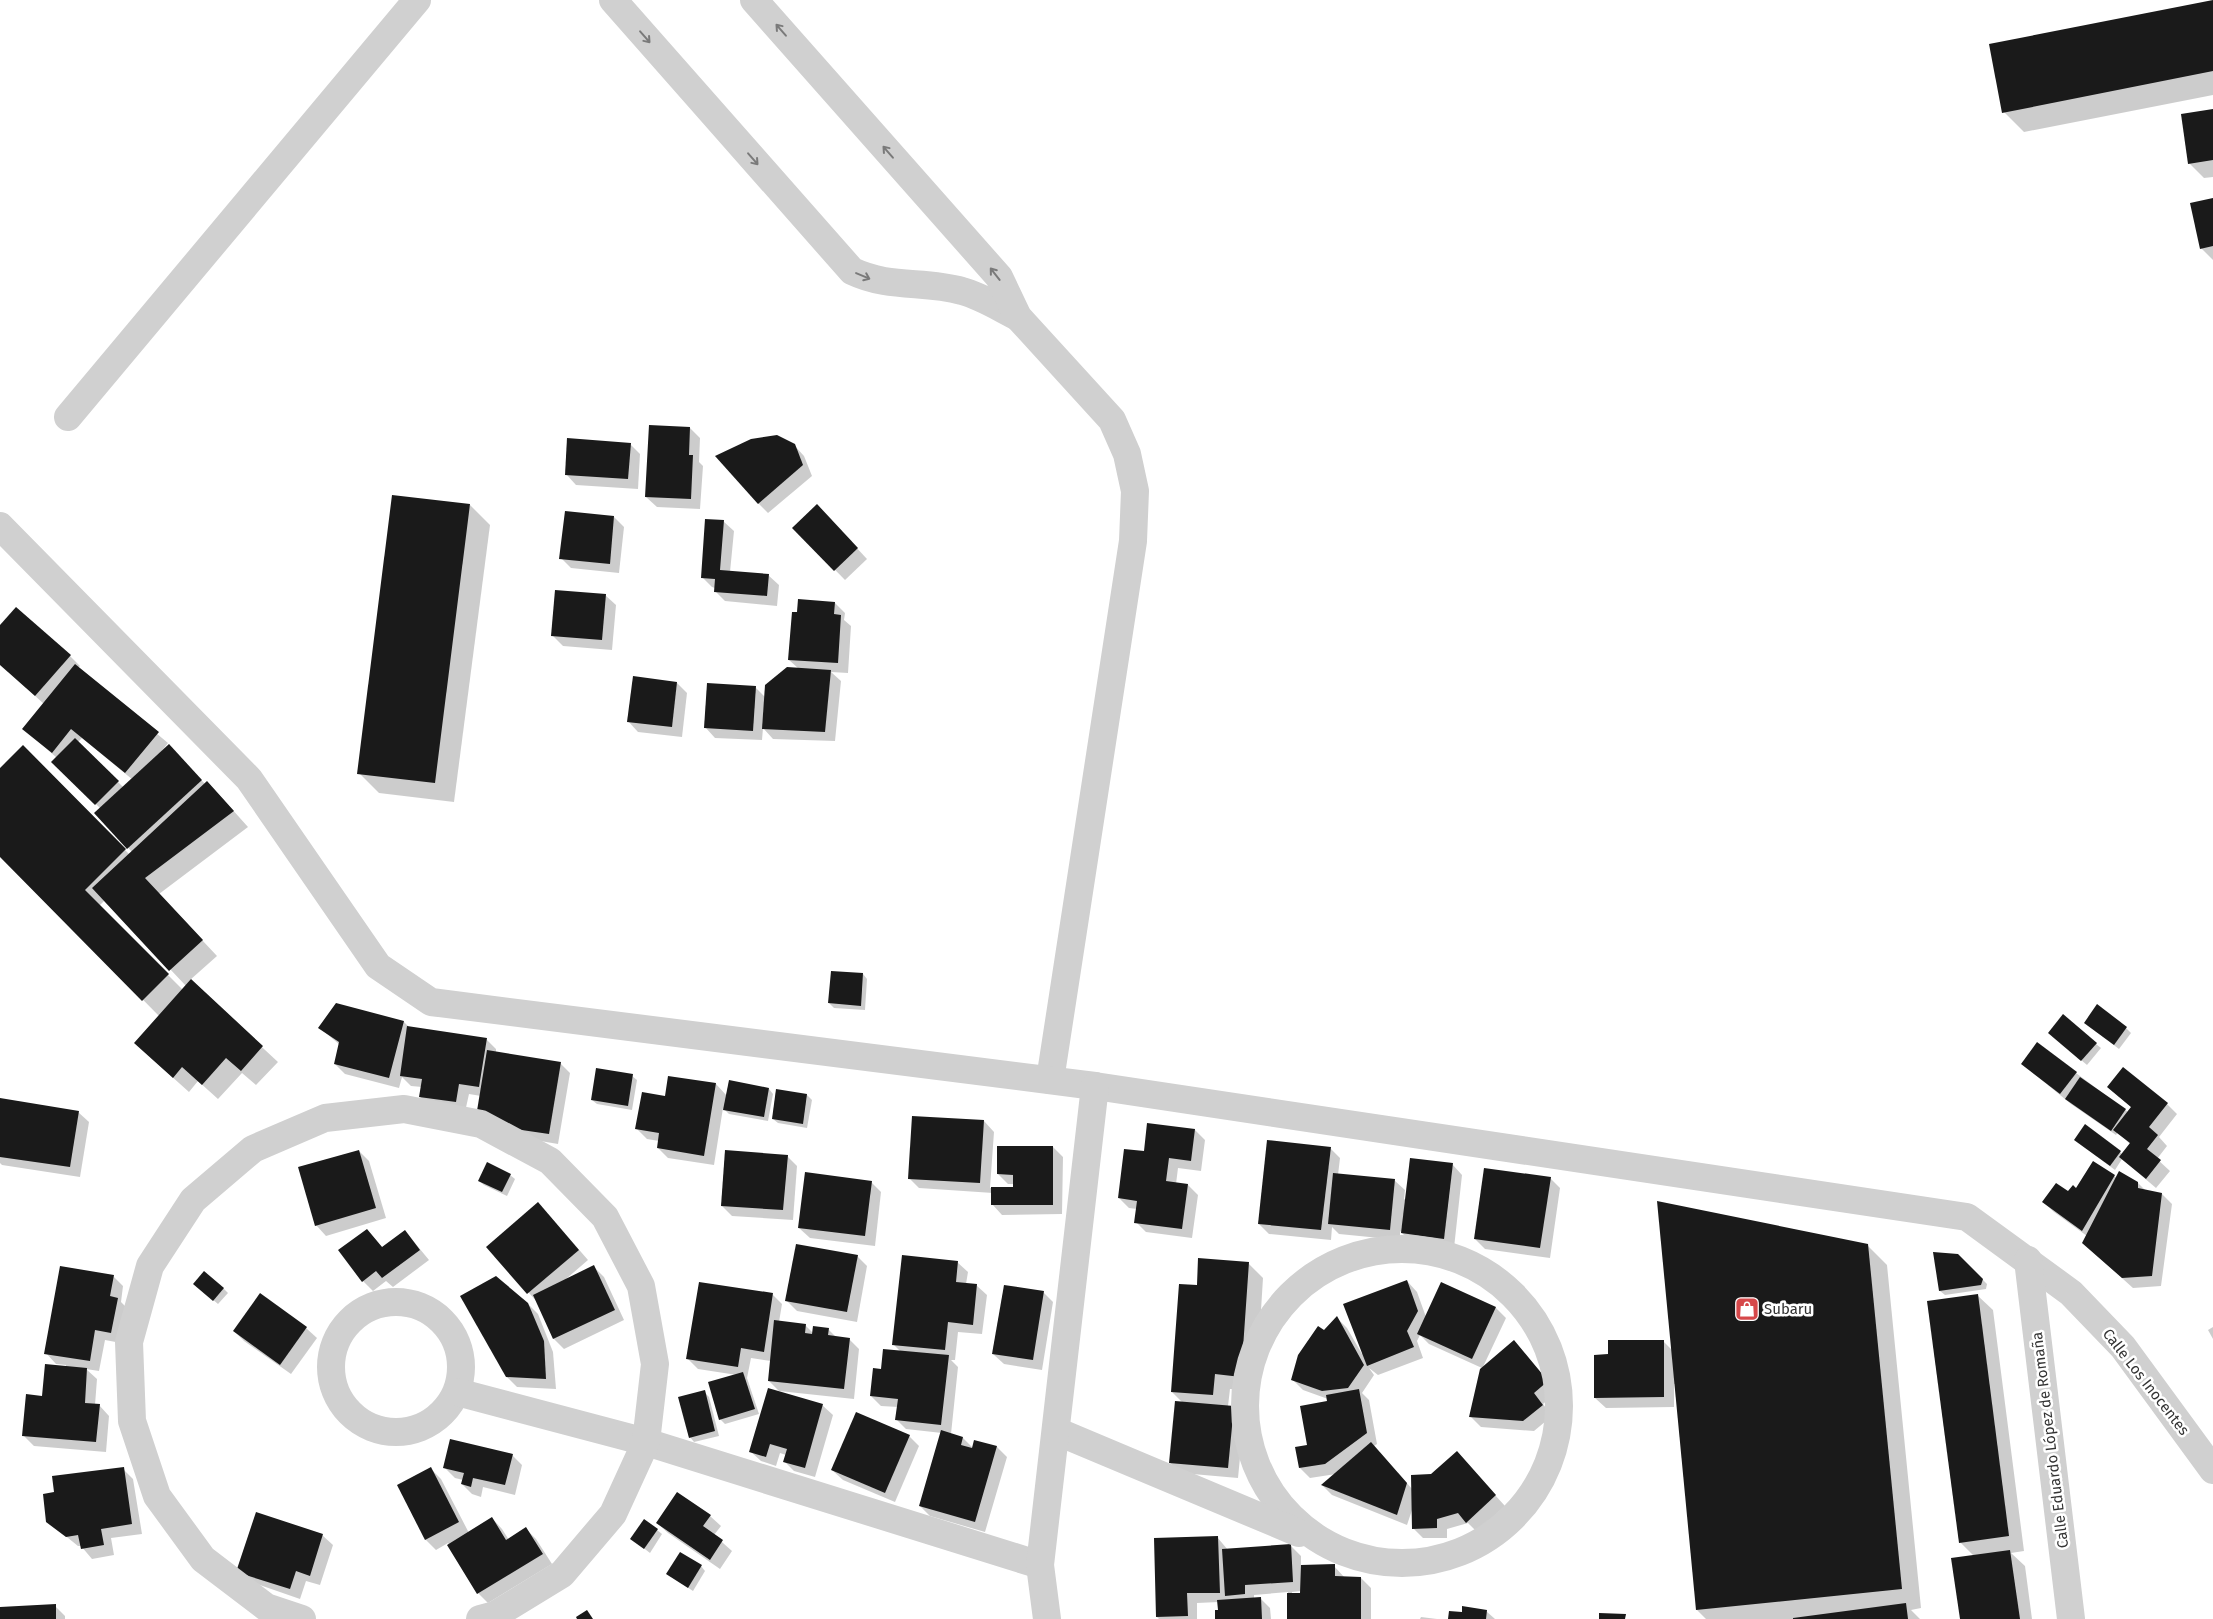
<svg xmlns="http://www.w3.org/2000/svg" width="2213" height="1619" viewBox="0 0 2213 1619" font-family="'Fira Sans',sans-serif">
<rect width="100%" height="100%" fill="#fff"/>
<!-- shadow -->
<g fill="#0003" fill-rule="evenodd">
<path d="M2213,1V95L2024,132L2004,112Z"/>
<path d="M2213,110V177L2204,178L2189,163Z"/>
<path d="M2213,199V260L2201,248Z"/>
<path d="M690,428L700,438L699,462L703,466L700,509L657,507L646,497Z"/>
<path d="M630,444L640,454L638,489L576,485L566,474Z"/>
<path d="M794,445L804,456L812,476L768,513L758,503Z"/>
<path d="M470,505L490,525L454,802L379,793L359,773Z"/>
<path d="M827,516L867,559L845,580L794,528Z"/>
<path d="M614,517L624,527L619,573L571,568L561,558Z"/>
<path d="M723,521L734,531L730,572L768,575L779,585L777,606L725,601L715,591V588L712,587L702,577Z"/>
<path d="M605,595L616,605L612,650L563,646L553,636Z"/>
<path d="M799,600L835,603L845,613L844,620L851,626L848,673L831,672L841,681L835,741L773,739L763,728L762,740L715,738L705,727L755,687L765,697L799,669L789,660Z"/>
<path d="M0,627L70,656L80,666L78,668L168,743L160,753L179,756L205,784L207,782L222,798L248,827L159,894L217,956L190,980L278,1062L256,1085L242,1073L218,1099L198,1081L189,1092L151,1058L159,1016L0,855V770L23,747L130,855L132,852L96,813L101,809L53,762L57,758L24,729L44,704L0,664ZM82,738L133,780L124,788L78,742ZM105,900L186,986L183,990L99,906Z"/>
<path d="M634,678L677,683L687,693L682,737L638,732L628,721Z"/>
<path d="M863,974L867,979L865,1010L834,1008L829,1003Z"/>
<path d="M404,1022L410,1028L486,1039L496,1049V1053L560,1063L570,1073L558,1144L487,1132L481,1096L469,1094L465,1112L430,1107L420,1097L422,1087L411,1086L402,1077L399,1088L345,1074L335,1064L340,1045L320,1028Z"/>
<path d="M2090,1027L2126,1028L2131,1033L2119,1049Z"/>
<path d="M2054,1037L2096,1044L2101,1048L2087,1065Z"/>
<path d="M2027,1068L2076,1073L2128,1112L2132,1108L2108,1087L2123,1069L2167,1104L2177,1114L2159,1137L2167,1146L2157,1159L2170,1171L2156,1188L2122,1159L2115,1170L2080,1144L2120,1152L2122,1154L2130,1144L2118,1132L2116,1135L2071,1104Z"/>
<path d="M632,1076L637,1080L632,1110L597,1104L592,1100Z"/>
<path d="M716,1084L727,1096L769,1089L773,1094L768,1121L729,1114L723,1108L714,1165L668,1158L658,1148L659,1141L647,1139L637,1129L666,1098Z"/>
<path d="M807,1095L812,1100L807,1128L778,1123L773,1119Z"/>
<path d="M0,1104L78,1112L89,1122L80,1177L2,1165L0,1163Z"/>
<path d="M984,1121L994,1132L990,1188H1014V1184H1008L998,1174L1053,1147L1063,1157L1062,1214L1002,1215L992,1204L993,1193L919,1188L909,1178Z"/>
<path d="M1195,1130L1205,1140L1201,1171L1178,1168L1176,1184L1188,1185L1198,1195L1192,1238L1146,1232L1136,1222L1137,1209L1129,1208L1119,1198L1145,1153Z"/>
<path d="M1330,1148L1340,1158L1338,1175L1394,1180L1405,1190L1404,1199L1406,1200L1452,1164L1462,1175L1454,1248L1412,1243L1400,1231V1240L1339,1234L1332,1227L1331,1240L1269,1234L1259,1224Z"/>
<path d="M359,1151L369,1161L386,1218L326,1236L316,1225Z"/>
<path d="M787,1156L797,1166L793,1220L732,1216L722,1206Z"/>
<path d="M510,1175L515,1179L507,1196L484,1185L479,1181Z"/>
<path d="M2114,1176L2117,1178L2138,1183L2146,1191L2162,1194L2172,1204L2161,1286L2133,1288L2094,1253L2087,1236L2054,1212L2043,1202Z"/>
<path d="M1550,1178L1560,1188L1550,1258L1485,1249L1475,1239Z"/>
<path d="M871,1182L881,1192L875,1246L810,1238L799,1228Z"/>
<path d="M548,1214L588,1260L566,1279L594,1267L604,1277L624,1320L564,1349L554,1339L538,1303L488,1247Z"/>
<path d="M367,1230L383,1248L405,1231L429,1260L393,1287L386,1281L373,1291L363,1281Z"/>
<path d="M1867,1245L1887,1265L1921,1608L1911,1610L1920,1619H1706L1697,1610L1676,1384H1674V1407L1606,1408L1595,1398L1609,1356L1663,1341L1672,1350Z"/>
<path d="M1958,1255L1987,1284L1986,1289L1945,1295L1940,1291Z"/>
<path d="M857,1256L867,1266L857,1322L797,1311L787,1301Z"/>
<path d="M957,1262L968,1272L966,1284L976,1285L987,1295L982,1334L958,1332L955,1360H951L958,1367L951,1434L963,1438L973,1448L997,1447L1007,1457L985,1532L930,1516L920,1506L942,1433L906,1429L896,1419L898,1407L881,1406L871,1396L882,1370L901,1352L893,1344Z"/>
<path d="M1248,1263L1263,1278L1256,1391L1230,1389L1228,1406L1233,1407L1244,1417L1238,1478L1181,1473L1170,1463L1183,1403L1172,1392L1198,1286Z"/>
<path d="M113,1276L123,1286L121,1302L128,1309L121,1343L105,1340L99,1371L86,1369L97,1379L95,1405H99L109,1416L106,1452L34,1446L24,1436L43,1397L66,1367V1365L56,1364L46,1353Z"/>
<path d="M1407,1281L1417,1292L1426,1317L1496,1308L1506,1318L1482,1369L1514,1342L1557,1392L1543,1404L1552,1416L1534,1431L1481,1427L1471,1417L1482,1368L1429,1344L1420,1335L1417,1341L1423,1358L1378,1375L1369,1368L1374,1375L1362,1393L1369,1400L1377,1444L1374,1446L1413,1490L1432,1476L1466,1463L1505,1506L1477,1532L1468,1523L1447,1529V1538H1423L1413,1528V1507L1407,1525L1332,1495L1322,1485L1336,1474L1310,1478L1300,1468L1297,1448L1308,1446L1329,1402L1328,1399L1303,1390L1293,1380L1325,1332L1337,1318L1347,1328L1362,1354L1363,1353Z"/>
<path d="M199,1288H223L228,1293L218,1304Z"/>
<path d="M1043,1292L1053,1302L1042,1370L1004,1364L993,1354Z"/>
<path d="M772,1294L782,1304L779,1322L805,1325L813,1333L828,1329L837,1338L849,1339L859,1349L854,1399L779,1391L769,1381L771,1361L751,1358L747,1378L759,1414L725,1424L720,1419L737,1375L698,1369L688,1359Z"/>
<path d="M261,1295L306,1328L317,1338L291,1374L244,1341L234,1331Z"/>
<path d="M1977,1295L1993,1310L2024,1551L2011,1553L2025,1566L2032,1619H1961L1974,1556L1960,1542Z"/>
<path d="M528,1304L538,1314L553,1352L556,1389L517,1387L507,1377Z"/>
<path d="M2213,1327V1339L2208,1330Z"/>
<path d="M704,1392L709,1397L719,1436L694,1442L690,1437Z"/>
<path d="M822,1405L833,1415L815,1477L794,1471L784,1461L786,1455L780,1453L776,1466L761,1461L750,1451Z"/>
<path d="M909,1436L919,1446L895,1502L843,1480L832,1470Z"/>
<path d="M512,1455L522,1465L515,1495L483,1487L481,1497L472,1494L462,1484L463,1480L455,1478L445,1468Z"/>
<path d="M123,1469L133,1479L142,1534L111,1538L114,1555L92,1559L81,1546H78L47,1521L55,1493Z"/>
<path d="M431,1469L441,1479L469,1533L492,1518L502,1529L509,1540L526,1529L536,1539L552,1564L488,1603L478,1593L448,1543L436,1550L426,1540L398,1486Z"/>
<path d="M677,1493L710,1516L721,1526L714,1535L732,1551L720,1569L668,1533L657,1523Z"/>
<path d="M657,1530L662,1534L650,1553L632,1539Z"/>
<path d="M322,1535L333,1545L320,1585L306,1581L300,1599L248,1581L238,1571Z"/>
<path d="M1217,1537L1228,1550L1291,1546L1301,1556V1566H1334L1345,1578H1361L1371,1588V1619H1288V1592L1254,1595V1599L1260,1598L1270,1608L1271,1619H1217L1220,1611L1219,1602L1197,1603V1619H1159L1157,1617ZM1301,1591V1594H1292V1592Z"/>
<path d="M701,1566L705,1571L693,1591L667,1574Z"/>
<path d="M55,1606L65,1616V1619H0V1608Z"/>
<path d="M1486,1611L1495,1619H1449L1463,1614Z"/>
<path d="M1421,1617L1437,1619H1420Z"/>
</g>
<!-- building -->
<g fill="#1a1a1a">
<path d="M2213,0V71L2002,113L1989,44Z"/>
<path d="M2213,109V160L2188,164L2181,114Z"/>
<path d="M2213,198V246L2200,249L2190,203Z"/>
<path d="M649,425L690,427L689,455H693L691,499L645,497Z"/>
<path d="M777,435L795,444L803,465L758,504L715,456L751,439Z"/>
<path d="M567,438L631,443L628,479L565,475Z"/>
<path d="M392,495L470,504L435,783L357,774Z"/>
<path d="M817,504L858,548L834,571L792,528Z"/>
<path d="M565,511L614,516L610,564L559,559Z"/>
<path d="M705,519L724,520L720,570L769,574L767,596L714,592L715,579L701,578Z"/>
<path d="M555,590L606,594L602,640L551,636Z"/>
<path d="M798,599L835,602L834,614L841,615L838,663L788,660L792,612H797Z"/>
<path d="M16,607L71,655L35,696L0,665V625Z"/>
<path d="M75,664L159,732L125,773L71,729L52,753L22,729Z"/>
<path d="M787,667L831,670L825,732L762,729L765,685Z"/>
<path d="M633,676L677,682L672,727L627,722Z"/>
<path d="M707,683L756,686L753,731L704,728Z"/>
<path d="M75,738L119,781L95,805L51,762Z"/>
<path d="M169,744L202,780L127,849L94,813Z"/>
<path d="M23,745L126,849L85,890L169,974L142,1001L0,857V768Z"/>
<path d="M207,781L234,811L145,878L203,940L169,971L92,888Z"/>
<path d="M831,971L863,973L861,1006L828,1003Z"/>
<path d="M191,979L263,1046L241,1071L226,1058L202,1085L182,1067L173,1078L134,1043Z"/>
<path d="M336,1003L404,1021L389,1078L334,1064L339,1042L318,1028Z"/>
<path d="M2097,1004L2127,1027L2114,1045L2084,1023Z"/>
<path d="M2063,1014L2097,1043L2081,1061L2048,1033Z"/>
<path d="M407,1026L487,1038L479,1087L459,1084L456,1102L419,1097L422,1079L400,1076Z"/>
<path d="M2037,1042L2077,1072L2060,1094L2021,1064Z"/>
<path d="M487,1050L561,1062L549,1134L475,1123Z"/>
<path d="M2123,1067L2168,1103L2149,1127L2158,1135L2147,1149L2161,1160L2146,1179L2119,1157L2130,1143L2113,1130L2131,1107L2107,1087Z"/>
<path d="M596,1068L633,1074L628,1106L591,1100Z"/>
<path d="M668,1076L716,1083L704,1156L657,1148L659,1133L635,1129L642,1092L665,1096Z"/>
<path d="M2080,1077L2126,1109L2111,1131L2065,1099Z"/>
<path d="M729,1080L769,1088L764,1117L723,1110Z"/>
<path d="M776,1089L807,1094L803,1124L772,1119Z"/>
<path d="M0,1098L79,1111L70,1167L0,1157Z"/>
<path d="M912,1116L984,1120L980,1183L908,1179Z"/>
<path d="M1147,1123L1195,1129L1191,1161L1169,1158L1166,1181L1188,1184L1182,1229L1134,1223L1137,1201L1118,1198L1124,1149L1144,1151Z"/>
<path d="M2085,1124L2121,1151L2110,1166L2074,1140Z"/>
<path d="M1267,1140L1331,1147L1321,1230L1258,1224Z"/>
<path d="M997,1146H1053V1205H991V1187H1013V1175L997,1174Z"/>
<path d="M359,1150L376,1208L315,1226L298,1167Z"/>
<path d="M725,1150L788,1155L783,1210L721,1206Z"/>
<path d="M1410,1158L1453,1163L1444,1239L1401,1233Z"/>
<path d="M2093,1161L2115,1175L2082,1231L2042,1202L2056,1183L2068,1191L2073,1185L2076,1188Z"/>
<path d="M487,1162L511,1174L502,1192L478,1181Z"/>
<path d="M1484,1168L1551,1177L1540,1248L1474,1239Z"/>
<path d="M2119,1171L2138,1182V1188L2162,1193L2152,1276L2122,1278L2082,1243Z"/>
<path d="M805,1172L872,1181L865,1236L798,1228Z"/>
<path d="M1333,1173L1395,1179L1390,1230L1328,1224Z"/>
<path d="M1657,1201L1868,1244L1902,1589L1696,1610Z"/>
<path d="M538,1202L579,1250L527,1294L486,1247Z"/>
<path d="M367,1229L382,1247L405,1230L420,1250L382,1278L376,1271L362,1282L338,1250Z"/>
<path d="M796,1244L858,1255L847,1312L785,1301Z"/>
<path d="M1933,1252L1958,1254L1983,1279L1981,1285L1939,1291Z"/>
<path d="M902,1255L958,1261L956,1282L977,1284L973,1325L948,1322L945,1350L892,1345Z"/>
<path d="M1198,1258L1249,1262L1241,1377L1215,1374L1213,1395L1171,1392L1179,1284L1197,1285Z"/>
<path d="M594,1265L615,1310L553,1339L533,1295Z"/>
<path d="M60,1266L114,1275L110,1296L118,1298L111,1333L95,1330L90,1361L44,1354Z"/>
<path d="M204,1271L224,1288L213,1301L193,1284Z"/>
<path d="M496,1276L528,1303L544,1341L546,1379L506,1377L460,1296Z"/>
<path d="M1407,1280L1418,1311L1407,1331L1414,1347L1367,1366L1343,1304Z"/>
<path d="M699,1282L773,1293L764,1352L741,1348L738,1367L686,1359Z"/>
<path d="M1441,1282L1496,1307L1472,1359L1417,1334Z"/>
<path d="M1004,1285L1044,1291L1033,1360L992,1354Z"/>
<path d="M260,1293L307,1327L280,1365L233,1331Z"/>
<path d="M1978,1294L2009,1536L1959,1543L1927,1301Z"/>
<path d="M1337,1316L1364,1365L1348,1388L1322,1391L1291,1380L1298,1355L1318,1326L1324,1330Z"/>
<path d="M774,1320L806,1324L805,1333L812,1334L813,1326L829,1328L828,1335L850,1338L844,1389L768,1381Z"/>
<path d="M1514,1340L1548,1381L1534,1393L1543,1405L1523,1421L1469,1417L1480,1369Z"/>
<path d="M1608,1340H1664V1397L1594,1398V1355L1608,1354Z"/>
<path d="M883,1349L949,1355L941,1425L895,1420L898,1399L870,1396L873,1368L881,1369Z"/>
<path d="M45,1364L87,1368L85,1403L100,1404L96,1442L22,1436L26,1394L42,1396Z"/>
<path d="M743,1372L755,1409L719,1420L708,1382Z"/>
<path d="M768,1388L823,1404L805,1468L783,1462L787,1449L770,1444L766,1457L749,1452Z"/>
<path d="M1359,1389L1367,1433L1325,1464L1299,1468L1295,1447L1307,1445L1300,1406L1327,1401L1326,1395Z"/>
<path d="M705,1390L715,1431L689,1438L678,1397Z"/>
<path d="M1175,1401L1234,1406L1228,1468L1169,1463Z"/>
<path d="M856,1412L910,1435L885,1493L831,1470Z"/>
<path d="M941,1430L963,1437L961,1445L972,1448L974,1440L997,1446L975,1522L919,1506Z"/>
<path d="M450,1439L513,1454L505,1485L473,1478L471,1487L461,1484L464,1473L443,1468Z"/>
<path d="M1371,1442L1407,1483L1397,1515L1321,1485Z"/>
<path d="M1457,1451L1496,1495L1466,1523L1458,1513L1437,1519V1528L1412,1529L1411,1475L1431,1474Z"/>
<path d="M124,1467L132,1524L101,1529L104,1545L81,1549L78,1535L66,1537L46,1522L43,1494L54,1492L52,1476Z"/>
<path d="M431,1467L459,1522L425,1540L397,1485Z"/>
<path d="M677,1492L711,1515L703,1526L723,1540L710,1560L656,1523Z"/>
<path d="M256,1512L323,1534L310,1576L296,1571L290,1589L236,1572Z"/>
<path d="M492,1517L506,1540L526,1527L543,1554L477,1594L447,1545Z"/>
<path d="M644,1519L658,1529L644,1549L630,1539Z"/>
<path d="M1218,1536L1220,1593H1187L1188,1616L1156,1617L1154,1538Z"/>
<path d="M1291,1544L1293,1582L1245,1585V1594L1225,1596L1222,1549Z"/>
<path d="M2010,1550L2020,1619H1960L1951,1558Z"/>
<path d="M680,1552L702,1565L688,1588L666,1574Z"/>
<path d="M1335,1564V1576L1361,1577V1619H1287V1593H1300L1301,1565Z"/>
<path d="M1261,1597L1262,1619H1215V1610H1218L1217,1600Z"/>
<path d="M1906,1603L1908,1619H1793V1618Z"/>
<path d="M56,1604V1619H0V1607Z"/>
<path d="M1462,1606L1487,1610L1486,1619H1448L1449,1611L1462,1612Z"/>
<path d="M587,1610L593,1619H577L576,1617Z"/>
<path d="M1599,1613L1626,1614L1625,1619H1599Z"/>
</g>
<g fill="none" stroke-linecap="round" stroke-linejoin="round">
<!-- minor -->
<g stroke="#d0d0d0" stroke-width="28">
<path d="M613,0L852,271C890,289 924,280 962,291C981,296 1000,308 1018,317"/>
<path d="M754,0L999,277L1018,317L1112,420L1127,454L1135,491L1133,541L1050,1080"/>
<path d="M68,417L417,0"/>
<path d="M0,526L249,779L378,966L431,1002L1095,1086L1967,1217L2071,1293L2123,1347L2213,1470"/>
<circle cx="1402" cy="1406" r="157"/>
<path d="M2028,1260L2071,1619"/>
<circle cx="396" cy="1367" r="65"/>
<path d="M457,1392L646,1442L1040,1565"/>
<path d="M1056,1431L1299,1533"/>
<path d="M302,1619L266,1607L203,1559L157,1496L132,1421L129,1342L150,1266L193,1200L253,1149L325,1118L404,1109L481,1124L550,1161L605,1217L641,1286L655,1364L646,1442L613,1514L562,1574L495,1615L480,1619"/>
<path d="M1047,1619L1040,1565L1095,1086"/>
</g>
</g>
<!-- one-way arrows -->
<defs><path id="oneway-shaft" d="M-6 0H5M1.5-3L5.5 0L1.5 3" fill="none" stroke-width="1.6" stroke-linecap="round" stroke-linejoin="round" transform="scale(1.25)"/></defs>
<g stroke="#7a7a7a">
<use href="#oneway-shaft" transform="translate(781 30) rotate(-131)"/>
<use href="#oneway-shaft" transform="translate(645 37) rotate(49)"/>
<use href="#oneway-shaft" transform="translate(888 152) rotate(-131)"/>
<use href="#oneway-shaft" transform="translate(753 159) rotate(49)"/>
<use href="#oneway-shaft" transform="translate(995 274) rotate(-128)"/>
<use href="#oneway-shaft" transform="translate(863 276) rotate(23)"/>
</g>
<!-- icons -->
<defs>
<g id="shop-square" transform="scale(1.25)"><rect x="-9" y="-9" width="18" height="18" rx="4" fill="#d6484a" stroke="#fff"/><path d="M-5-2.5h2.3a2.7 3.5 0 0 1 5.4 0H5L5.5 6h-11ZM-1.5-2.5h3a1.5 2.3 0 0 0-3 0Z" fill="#fff"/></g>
</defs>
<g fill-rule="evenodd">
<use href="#shop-square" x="1747" y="1309"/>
</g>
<g text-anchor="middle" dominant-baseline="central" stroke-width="5" stroke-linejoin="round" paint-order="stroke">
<!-- poi labels -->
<g font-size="15" fill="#333" stroke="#fff" text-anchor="start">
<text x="1764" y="1309">Subaru</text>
</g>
<!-- street labels -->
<g font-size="15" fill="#333" stroke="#fff">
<text transform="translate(2146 1382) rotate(52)">Calle Los Inocentes</text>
<text transform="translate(2050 1440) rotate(-97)">Calle Eduardo López de Romaña</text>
</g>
</g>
</svg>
